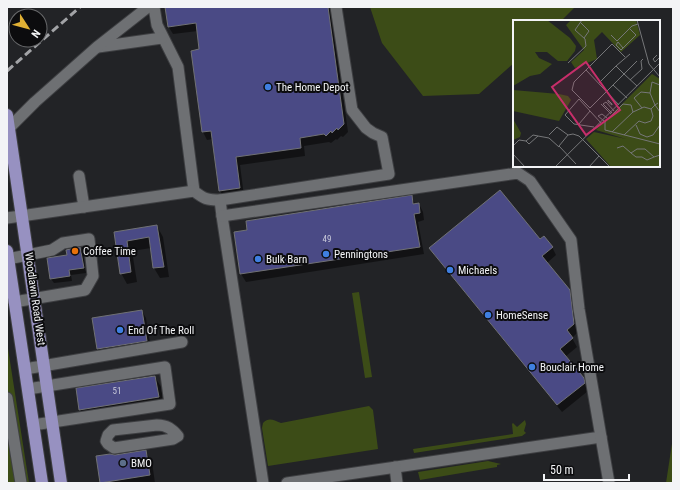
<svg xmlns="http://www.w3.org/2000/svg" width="680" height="490" viewBox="0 0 680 490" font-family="'Roboto Condensed',sans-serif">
<rect width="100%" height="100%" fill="#222326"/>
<!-- green -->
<g fill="#3c4c17">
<path d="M370,7H575L561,21H514V63L479,94L423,96L382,43Z"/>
<path d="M359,292L372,377L365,378L352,293Z"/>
<path d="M7,342L29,483H7Z"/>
<path d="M369,406L373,410L378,449L268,466L262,428L263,423C269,417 273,420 281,423Z"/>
<path d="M525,420L526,424L524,431L526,433L522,436L414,453L413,449L513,434L512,424L513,423L517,427Z"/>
<path d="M673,437V483H666Z"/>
<path d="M488,461L501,464L497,465V467L420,480L418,472Z"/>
</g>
<!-- shadow -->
<g fill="#0007">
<path d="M166,7H331L348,132L343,137L341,136L337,140L336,139L331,143L329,142L304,146L305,156L240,165L244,196L225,199L220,191L213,139L207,140L203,132L192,51L200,50L198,31L173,34L168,26Z"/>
<path d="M411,197L416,205L419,204L423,212L424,220L418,222L424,254L246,282L241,274Z"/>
<path d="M157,226L163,237L169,277L160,278L154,268L151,248L132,251L137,282L127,284L121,273L115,233Z"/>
<path d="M540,240L552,247L556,255L547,263L569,291L574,299L578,332L572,338L577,347L565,357L583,379L588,387V391L562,412L435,256L430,248Z"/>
<path d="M80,249L83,253L86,273L71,275L72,281L54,283L51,279L68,256Z"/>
<path d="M142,311L146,318L151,349L103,357L98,349L93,319Z"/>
<path d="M155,377L161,387L164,408L86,420L80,409Z"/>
<path d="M145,451L152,462L155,483H101L115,456Z"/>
</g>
<!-- building -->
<g fill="#4a4a85" stroke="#707174">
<path d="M165,7H328L344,124L338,130L337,128L332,133L331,131L326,136L324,134L300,138L301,148L236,157L240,188L219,191L211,131L202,132L191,51L199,49L196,23L168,27Z"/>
<path d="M500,190L540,239L544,236L553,247L542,256L570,290L574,324L567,330L573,338L560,349L584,378L585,383L557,405L429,248Z"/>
<path d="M412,195L413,204L419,203L420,213L414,214L420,247L240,274L234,232L247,230L246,221Z"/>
<path d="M157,225L164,267L153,268L149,237L127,241L131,272L120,274L114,232Z"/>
<path d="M80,247L84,268L69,270L70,276L50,279L47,258L67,255L66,250Z"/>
<path d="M142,310L147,341L97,349L92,318Z"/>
<path d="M155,376L159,397L79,410L76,388Z"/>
<path d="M146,450L150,475L100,483L96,456L110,454L115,455Z"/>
</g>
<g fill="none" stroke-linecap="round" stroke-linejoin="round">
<!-- minor casing -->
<g stroke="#3e3f42" stroke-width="13">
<g id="minor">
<path d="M154,7L157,25L178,67L194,191C204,199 207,200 220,200L389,174L382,137L373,133L366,128L352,110L336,7"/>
<path d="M98,47L162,38"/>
<path d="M9,128L35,102L97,47L148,7"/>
<path d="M79,176L84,207"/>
<path d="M220,200L222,216L263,483"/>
<path d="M222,216L518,173L530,181L571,240L579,309L601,437L287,483"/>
<path d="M7,218L194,191"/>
<path d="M8,259L52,250L63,243L89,239L93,276L85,290L14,302"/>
<path d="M25,369L182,342"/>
<path d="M28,389L165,367L170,404L33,425"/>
<path d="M7,398L21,483"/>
<path d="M157,425C167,425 172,429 178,436L173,439L114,448L108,444L106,441L108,435L113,430Z"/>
<path d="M601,437L609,483"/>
<path d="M395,467L397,483"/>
</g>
</g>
<!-- major casing -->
<g stroke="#3e3f42" stroke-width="14">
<g id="major">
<path d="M7,115L61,483"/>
<path d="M7,251L42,483"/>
</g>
</g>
<!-- minor -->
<use href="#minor" stroke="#6e7073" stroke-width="11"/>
<!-- major -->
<use href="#major" stroke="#9791c1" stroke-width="12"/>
<!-- rail -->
<path stroke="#a2a3a6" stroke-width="3" stroke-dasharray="8 4" stroke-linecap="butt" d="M7,71L80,7"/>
</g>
<!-- markers -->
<g fill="#3f7fe0" stroke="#0c0c0e" stroke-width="1.5">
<circle cx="268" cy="87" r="4"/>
<circle cx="326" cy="254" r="4"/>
<circle cx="258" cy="259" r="4"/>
<circle cx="450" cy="270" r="4"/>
<circle cx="488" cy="315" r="4"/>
<circle cx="120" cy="330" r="4"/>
<circle cx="532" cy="367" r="4"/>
</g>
<circle fill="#e8710a" stroke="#0c0c0e" stroke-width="1.5" cx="75" cy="251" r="4"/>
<circle fill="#5c6f8a" stroke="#0c0c0e" stroke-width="1.5" cx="123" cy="463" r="4"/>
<g text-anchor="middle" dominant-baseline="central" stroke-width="4" stroke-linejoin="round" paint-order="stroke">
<!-- number labels -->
<g font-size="9" fill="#c9cada">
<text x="327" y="239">49</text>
<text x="117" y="391">51</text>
</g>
<!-- poi labels -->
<g font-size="11" fill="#f3f4f6" stroke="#0c0c0e" text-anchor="start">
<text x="276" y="87">The Home Depot</text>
<text x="83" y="251">Coffee Time</text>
<text x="334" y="254">Penningtons</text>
<text x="266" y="259">Bulk Barn</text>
<text x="458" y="270">Michaels</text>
<text x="496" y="315">HomeSense</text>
<text x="128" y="330">End Of The Roll</text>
<text x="540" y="367">Bouclair Home</text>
<text x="131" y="463">BMO</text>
</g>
<!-- street labels -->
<g font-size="11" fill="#f3f4f6" stroke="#0c0c0e">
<text transform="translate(35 299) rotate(82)">Woodlawn Road West</text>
</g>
</g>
<!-- overview -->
<g transform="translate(513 20)">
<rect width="147" height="147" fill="#222326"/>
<path d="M0,0H34L57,18L63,26L62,31L54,41H45L34,32H22L26,38L39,44L27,54L17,56L0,66ZM58,0H123L127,15L108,32L89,12L81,20L84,39L62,48L58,42L71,30L53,5ZM139,54L147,59L146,147H98L73,119L81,112L113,119L83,110ZM0,70L46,74L55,76L58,80L46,101L0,91ZM0,99L8,113L7,117L0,120Z" fill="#3c4c17"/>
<path fill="none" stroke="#767779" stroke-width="1" d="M76,0H91M124,0L136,44L147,57M67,2L76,11L71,18M98,15L104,21L119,6L125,4M110,28L105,22L103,25L108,30L123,15L117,9M144,35L140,39L142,42L147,37M124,41L111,54L124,66M55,43L73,26L72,19L62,10L69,0M103,46L117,34M73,50L99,24L112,37M117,60L129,49L128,41L130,39M100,65L114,78M137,73L139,62L147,65M95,80L99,84V85L95,82ZM88,84L98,94M77,88L59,70L61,62L73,50L106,85M77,88L111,54L103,46L86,63M129,88L121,78L128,72L137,73L142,85L145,83M138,89L142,85L147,92M120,92L118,85L110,84L92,102V110L147,124M99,93L90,84L93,82L101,91M91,101L85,96L89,94L94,98M66,104L77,91M123,105L127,114L134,117L140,115L147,105M81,107L61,104L52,95L66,79L88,103M99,112L120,92L131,87L138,89L140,96L138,101L132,103L126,101L111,115M36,115L44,107L55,115M13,121L20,115L25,116M0,126L6,120L13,121L16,124L25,116L36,118L46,127M104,128L110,126L118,133L124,129H132L141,137L147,135M118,133L123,137H129L134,140L141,137M0,134L12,147M63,144L46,126L55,115L60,114L66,116L97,147M42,147L146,44M76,147L86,136"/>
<path fill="#c72e6a" fill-opacity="0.15" stroke="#c72e6a" stroke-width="2" d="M73,42L107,90L73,115L39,67Z"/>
<rect width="147" height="147" fill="none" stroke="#f3f4f6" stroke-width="2"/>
</g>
<!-- border -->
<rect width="680" height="490" fill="none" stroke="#f3f4f6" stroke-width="16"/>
<!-- north arrow -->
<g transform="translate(28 28) rotate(126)"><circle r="19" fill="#0c0c0e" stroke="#68696b"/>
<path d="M0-3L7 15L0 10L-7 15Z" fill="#e0b034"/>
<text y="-6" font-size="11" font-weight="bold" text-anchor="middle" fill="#f3f4f6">N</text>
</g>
<!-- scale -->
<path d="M544 474v6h85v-6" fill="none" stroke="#f3f4f6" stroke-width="2"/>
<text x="550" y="474" font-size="12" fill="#f3f4f6" stroke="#0c0c0e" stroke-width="3" paint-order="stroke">50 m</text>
</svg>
